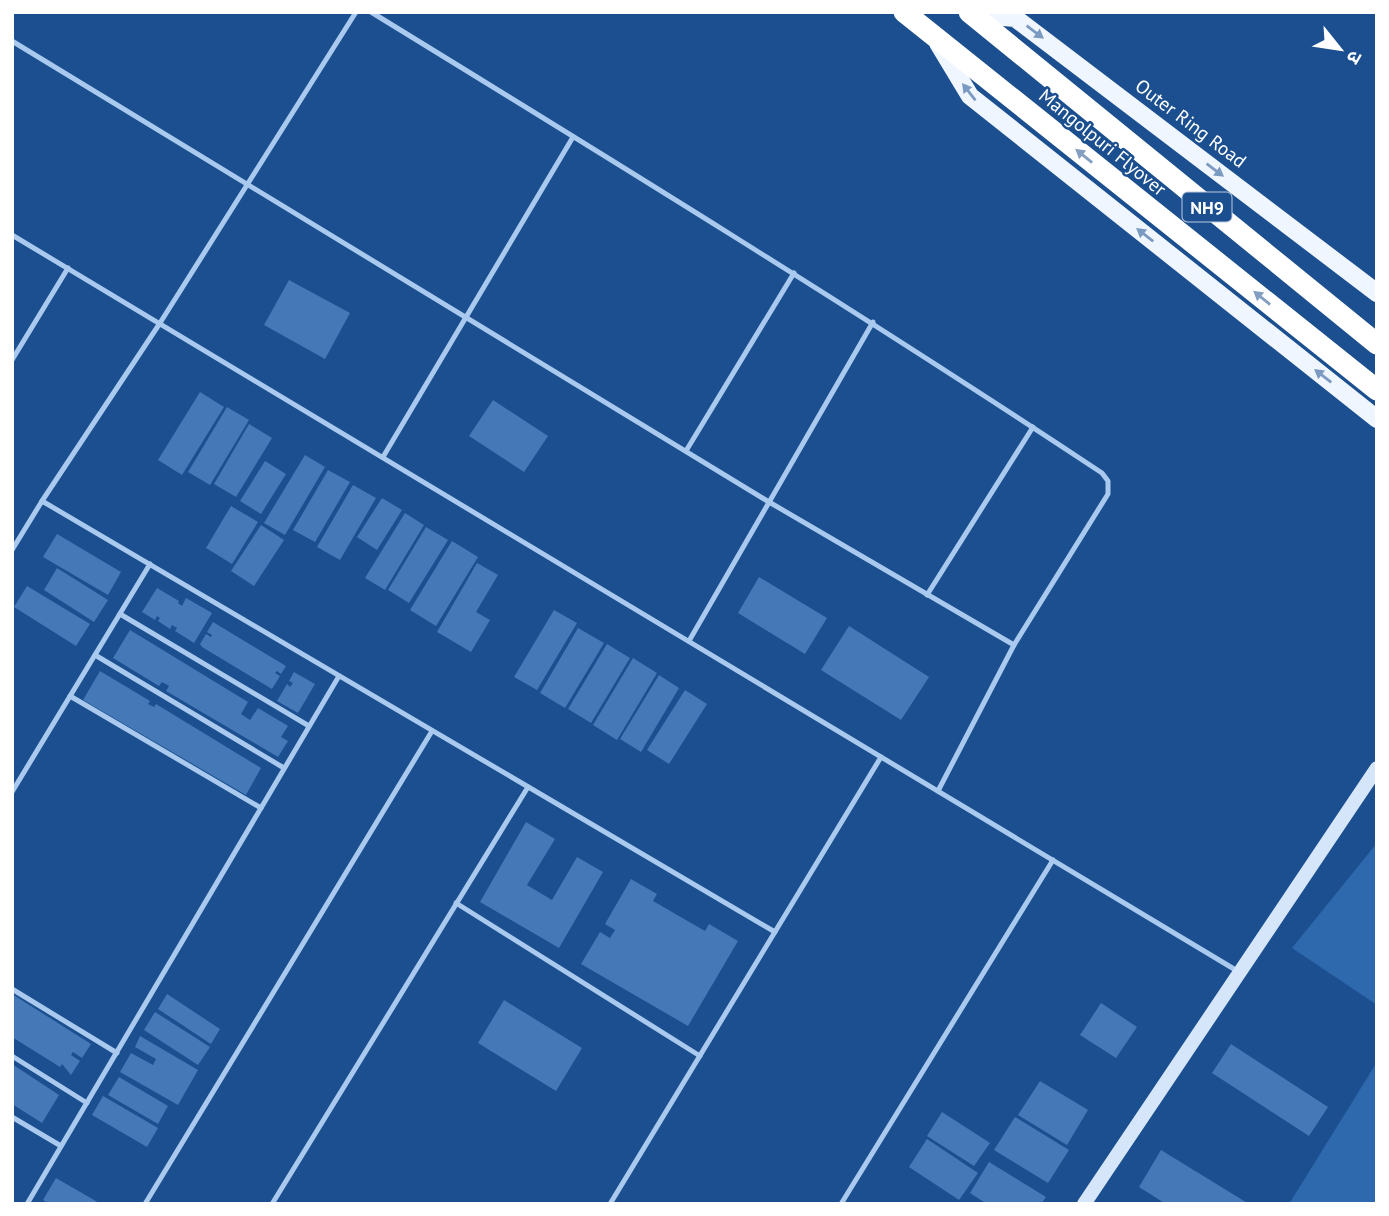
<svg xmlns="http://www.w3.org/2000/svg" width="1389" height="1216" viewBox="0 0 1389 1216" font-family="'PT Sans','Noto Sans Devanagari',sans-serif">
<rect width="100%" height="100%" fill="#1b4f8f"/>
<!-- green -->
<g fill="#2e69ad">
<path d="M1377,843V1005L1292,948Z"/>
<path d="M1377,1062V1204H1289Z"/>
</g>
<!-- building -->
<g fill="#4478b7">
<path d="M289,280L350,313L325,359L264,325Z"/>
<path d="M200,392L224,407L182,475L158,460Z"/>
<path d="M493,400L548,436L524,472L469,436Z"/>
<path d="M227,407L249,420L210,485L188,472Z"/>
<path d="M249,424L272,438L236,497L214,484Z"/>
<path d="M305,455L325,467L285,535L264,523Z"/>
<path d="M265,461L286,474L261,514L240,501Z"/>
<path d="M328,470L350,482L315,542L293,530Z"/>
<path d="M353,485L376,498L340,560L317,547Z"/>
<path d="M382,498L402,510L377,550L357,537Z"/>
<path d="M231,506L258,522L232,564L206,548Z"/>
<path d="M405,513L424,525L385,590L365,578Z"/>
<path d="M261,525L284,540L254,586L231,571Z"/>
<path d="M426,527L448,540L409,603L388,590Z"/>
<path d="M57,534L121,572L108,595L43,557Z"/>
<path d="M452,541L478,557L436,626L410,610Z"/>
<path d="M477,563L498,575L476,612L490,620L471,652L437,632Z"/>
<path d="M57,568L108,600L94,622L44,590Z"/>
<path d="M759,577L827,618L805,654L738,613Z"/>
<path d="M27,586L90,624L76,646L14,607Z"/>
<path d="M157,588L179,601L178,603L182,606L186,598L212,613L194,643L175,631L177,628L172,625L170,629L158,621L160,618L157,616L155,620L142,612Z"/>
<path d="M554,610L577,623L537,690L514,677Z"/>
<path d="M213,622L286,666L281,674L277,671L275,673L280,676L272,689L202,647L200,644L206,634L211,637L212,635L207,632Z"/>
<path d="M849,626L929,677L901,720L821,670Z"/>
<path d="M578,628L604,643L565,708L540,693Z"/>
<path d="M130,630L248,702L241,714L250,720L258,708L288,726L281,737L288,741L278,757L166,691L169,686L162,682L159,686L113,658Z"/>
<path d="M607,644L630,658L591,723L568,709Z"/>
<path d="M633,658L657,673L617,740L593,725Z"/>
<path d="M100,671L150,701L148,704L154,707L156,704L261,768L246,795L83,700Z"/>
<path d="M294,672L315,684L298,713L277,701L287,684L290,687L293,683L289,681Z"/>
<path d="M659,675L679,688L641,752L620,739Z"/>
<path d="M685,690L707,704L669,764L647,750Z"/>
<path d="M526,822L555,839L527,885L552,900L577,857L603,872L559,948L480,902Z"/>
<path d="M631,879L657,894L653,901L705,931L709,924L738,941L688,1026L581,964L600,932L610,938L615,930L605,924Z"/>
<path d="M12,994L91,1044L82,1058L73,1052L71,1055L80,1061L71,1075L62,1064L60,1067L12,1037Z"/>
<path d="M167,994L220,1029L211,1044L158,1009Z"/>
<path d="M504,1000L582,1048L556,1091L478,1043Z"/>
<path d="M1101,1003L1137,1027L1116,1058L1080,1035Z"/>
<path d="M155,1012L210,1047L198,1065L144,1030Z"/>
<path d="M140,1036L198,1070L178,1105L120,1072L131,1053L153,1065L156,1059L135,1047Z"/>
<path d="M1231,1044L1328,1107L1309,1136L1212,1073Z"/>
<path d="M12,1064L59,1095L42,1123L12,1104Z"/>
<path d="M119,1077L168,1106L158,1124L108,1095Z"/>
<path d="M1040,1081L1088,1110L1067,1145L1018,1115Z"/>
<path d="M103,1096L158,1128L147,1147L92,1115Z"/>
<path d="M942,1112L990,1143L974,1166L927,1136Z"/>
<path d="M1015,1117L1069,1150L1048,1183L994,1150Z"/>
<path d="M927,1139L978,1173L959,1200L909,1167Z"/>
<path d="M1161,1150L1249,1204H1166L1139,1187Z"/>
<path d="M989,1162L1046,1197L1041,1204H987L970,1193Z"/>
<path d="M56,1178L101,1204H49L43,1200Z"/>
</g>
<g fill="none" stroke-linecap="round" stroke-linejoin="round">
<!-- lane -->
<g stroke="#a9c9ee" stroke-width="5">
<path d="M371,12C617,163 862,314 1102,473L1108,481V494L1014,645"/>
<path d="M12,41L769,502L1014,645L938,791"/>
<path d="M12,235L1239,972"/>
<path d="M12,360L68,268"/>
<path d="M686,451L794,273"/>
<path d="M383,457L573,137"/>
<path d="M42,501L775,932"/>
<path d="M12,550L42,501L160,323L356,12"/>
<path d="M927,595L1033,427"/>
<path d="M120,614L309,726"/>
<path d="M689,641L873,322"/>
<path d="M95,655L284,768"/>
<path d="M70,696L261,808"/>
<path d="M12,792L150,564"/>
<path d="M456,903L700,1056"/>
<path d="M12,989L117,1053"/>
<path d="M12,1056L87,1103"/>
<path d="M12,1117L61,1146"/>
<path d="M27,1204L339,676"/>
<path d="M145,1204L432,731"/>
<path d="M272,1204L528,787"/>
<path d="M610,1204L881,757"/>
<path d="M841,1204L1053,860"/>
</g>
<!-- secondary -->
<path stroke="#d6e6fa" stroke-width="14" d="M1084,1204L1377,768"/>
<!-- primary -->
<g stroke="#f0f6ff" stroke-width="18">
<path d="M971,14L1015,18L1377,293"/>
<path d="M938,43L970,96L1377,419"/>
</g>
<!-- highway -->
<g stroke="#fff" stroke-width="21">
<path d="M904,12L1377,390"/>
<path d="M969,12L1377,344"/>
</g>
</g>
<!-- one-way arrows -->
<defs><path id="oneway-solid" d="M-6-.8H1V-3.2L6.5 0L1 3.2V.8H-6Z" transform="scale(1.75)"/></defs>
<g fill="#7b9ac1">
<use href="#oneway-solid" transform="translate(1035 32) rotate(37)"/>
<use href="#oneway-solid" transform="translate(969 92) rotate(-128)"/>
<use href="#oneway-solid" transform="translate(1215 170) rotate(37)"/>
<use href="#oneway-solid" transform="translate(1145 235) rotate(-142)"/>
<use href="#oneway-solid" transform="translate(1323 376) rotate(-142)"/>
</g>
<g fill="#829ec1">
<use href="#oneway-solid" transform="translate(1084 156) rotate(-141)"/>
<use href="#oneway-solid" transform="translate(1262 298) rotate(-141)"/>
</g>
<g text-anchor="middle" dominant-baseline="central" stroke-width="5" stroke-linejoin="round" paint-order="stroke">
<!-- shield labels -->
<rect fill="#1b4f8f" stroke="#bbcadd" stroke-width="2" x="1182.5" y="192.5" width="49" height="29" rx="5"/>
<g font-size="18" font-weight="bold" fill="#fff">
<text x="1207" y="207">NH9</text>
</g>
<!-- street labels -->
<g font-size="19" fill="#fff" stroke="#1b4f8f">
<text transform="translate(1191 123) rotate(37)">Outer Ring Road</text>
<text transform="translate(1103 142) rotate(39)">Mangolpuri Flyover</text>
</g>
</g>
<!-- border -->
<rect width="1389" height="1216" fill="none" stroke="#ffffff" stroke-width="28"/>
<!-- north arrow -->
<g transform="translate(1340 49) rotate(120)" stroke="#1b4f8f" stroke-width="5" paint-order="stroke">
<path d="M0-5L12 26L0 18L-12 26Z" fill="#ffffff"/>
<text y="-10" font-size="19" font-weight="bold" text-anchor="middle" fill="#ffffff">उ</text>
</g>
</svg>
